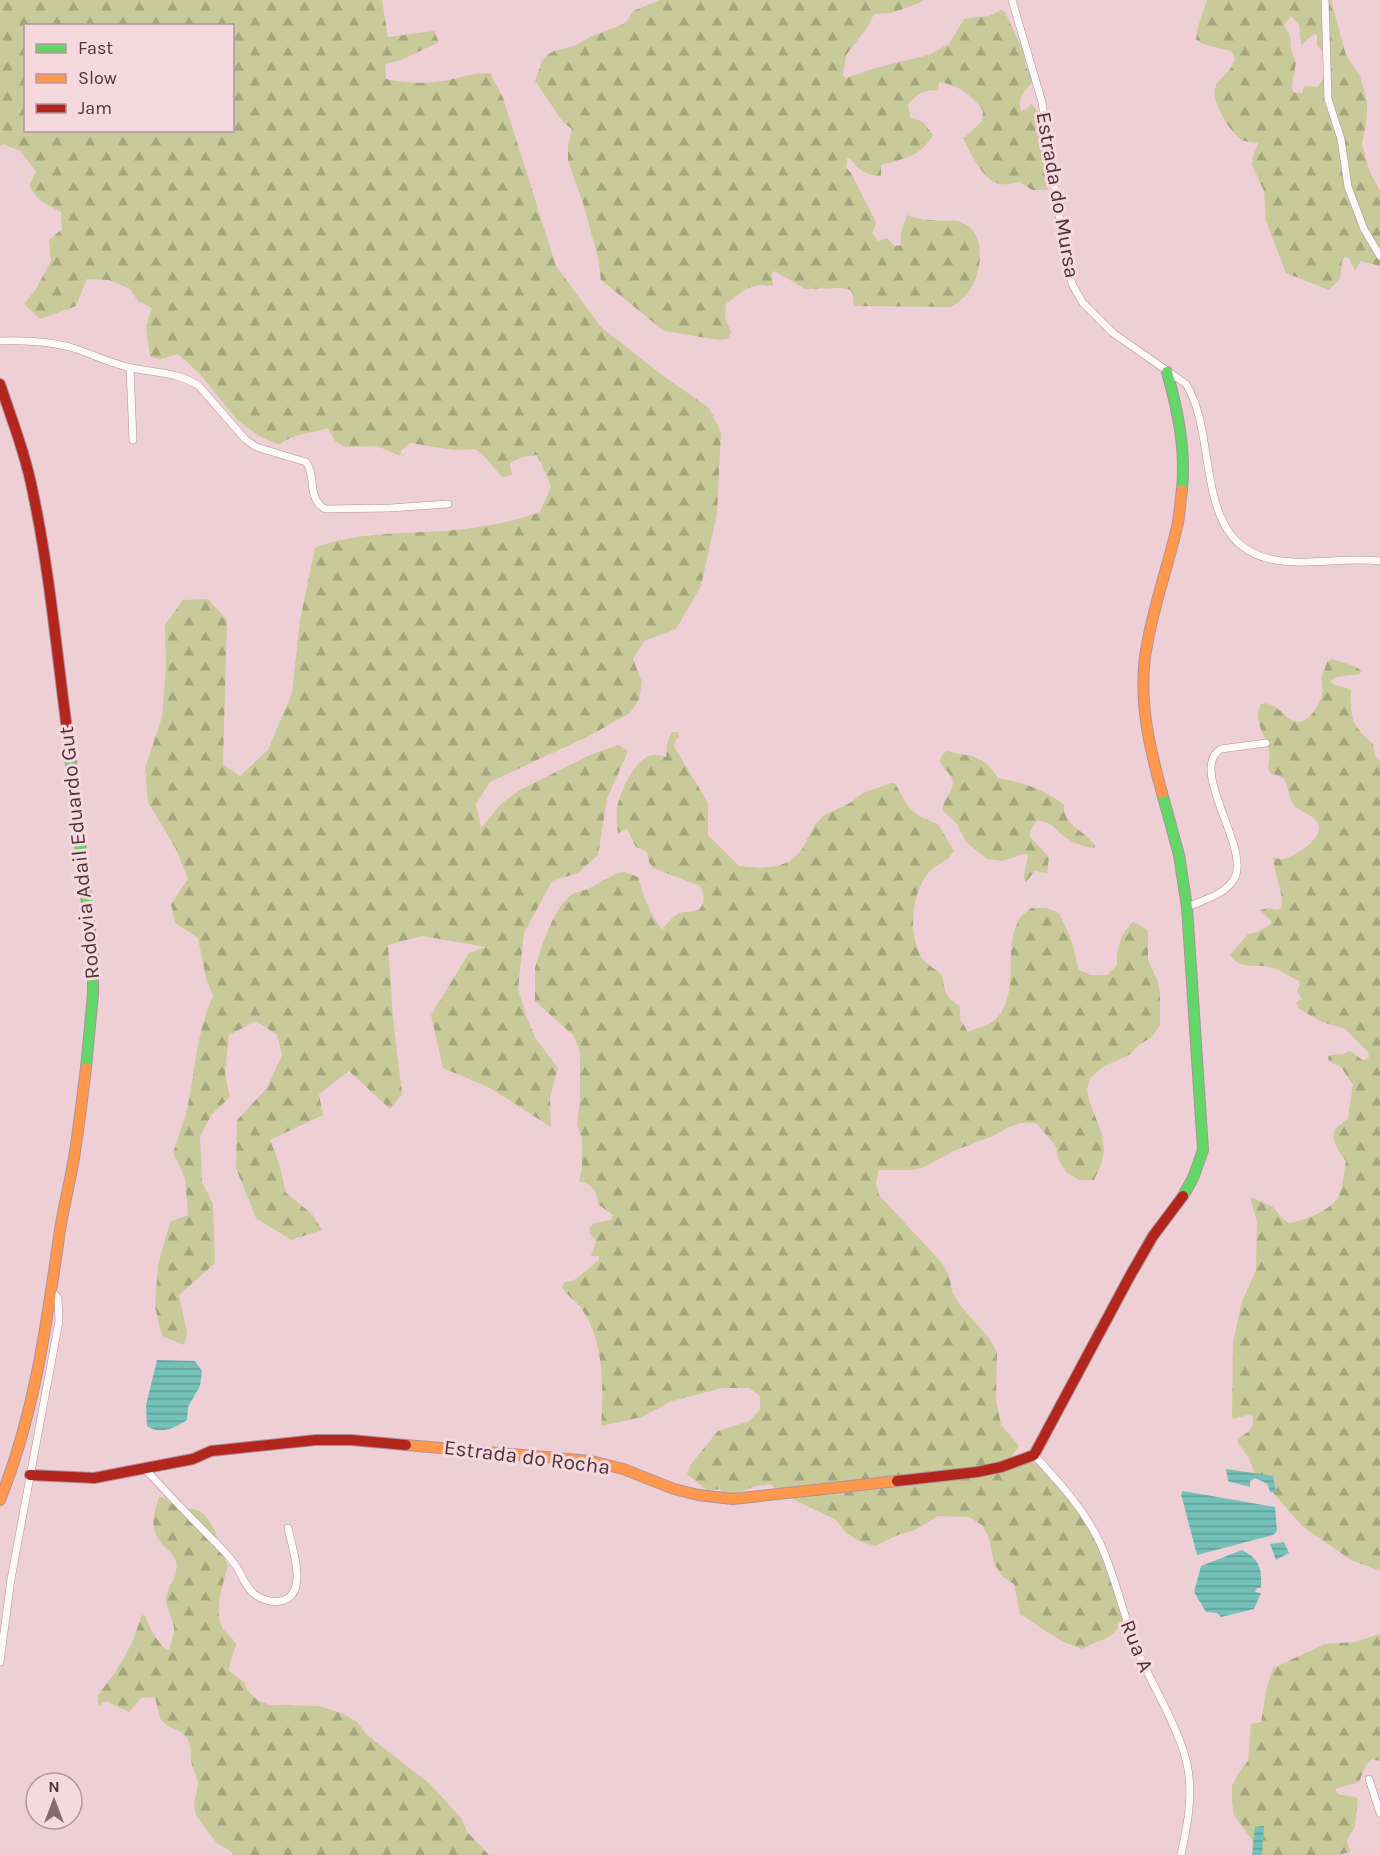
<svg xmlns="http://www.w3.org/2000/svg" width="1380" height="1855" viewBox="0 0 1380 1855" font-family="Karla,sans-serif">
<defs>
<pattern id="forest-firs" width="22" height="20" patternUnits="userSpaceOnUse" patternTransform="scale(1.5)"><rect width="22" height="20" fill="#c8ca99"/><path d="M5 1l3.5 6h-7zM16 11l3.5 6h-7z" fill="#a5a57e"/></pattern>
<pattern id="water-rules" width="6" height="5" patternUnits="userSpaceOnUse" patternTransform="scale(1.5)"><rect width="6" height="5" fill="#74c1b9"/><path d="M0 2.5h6" fill="none" stroke="#629d97"/></pattern>
</defs>
<rect width="100%" height="100%" fill="#efcfd6"/>
<!-- forest -->
<g fill="url(#forest-firs)" fill-rule="evenodd">
<path d="M0,0H382L388,37L434,31L439,42L401,60L385,64L386,79C407,84 432,84 453,79C467,76 475,73 490,73L503,98L556,266L601,327L662,375L709,408L721,432L717,513L701,586L676,629L644,641L633,659L642,682L639,699L630,713L589,736L490,782L476,804L481,828L501,804L518,791L590,755L618,745L628,751L607,799L598,855L578,873L552,881L524,933L518,989L526,1016L536,1039L558,1068L550,1097L551,1127L490,1088L443,1068L431,1015L469,953L486,947L422,936L388,945L393,1017L402,1094L390,1109L349,1071L319,1094L323,1115L270,1140L279,1163L286,1193L312,1214L322,1230L291,1240L256,1218L236,1168L237,1120L267,1088L282,1055L277,1035L256,1021L229,1035L225,1074L230,1097L212,1114L200,1136L202,1182L213,1204L215,1263L179,1295L187,1333L184,1345L162,1336L155,1307L158,1265L170,1222L188,1215L185,1178L173,1153C178,1136 186,1118 189,1100C196,1062 197,1032 213,996L206,978L198,938L175,923L171,904L188,879L175,847L148,802L145,768L162,717L166,668L165,625L183,600L208,599L227,620L223,764L240,776L268,750L292,693L300,620L315,548C350,534 388,534 425,532C464,530 504,525 540,512L551,486L537,455L522,457L510,463L512,475L502,477L482,454L475,449L454,450L410,443L401,451L400,456L377,446L345,447L335,441L328,428C310,434 293,433 279,445L259,436L237,420L200,374L178,354L161,359L150,357L146,326L152,308L138,301L130,289L109,280L87,279L76,306L40,319L24,304L36,289L51,261L49,240L62,229L61,212L40,201L29,186L36,171L20,151L3,144L0,146ZM26,26H232V130H26Z"/>
<path d="M660,0H924C921,3 895,12 890,13C884,14 879,13 874,14L867,28L846,55L843,76L846,78L876,68L928,55L949,44L964,19L989,16L1001,10L1005,12L1023,50L1026,67L1034,81C1024,92 1017,95 1021,111L1028,108L1031,103L1037,111L1054,182L1047,190H1032L1019,182C1011,184 1002,186 994,182C982,176 968,150 963,137H965L982,121L983,111C974,96 956,84 939,82L938,91C925,88 917,95 908,104L910,117L923,122L933,135C919,158 905,158 881,165V176C866,176 858,169 850,158H847V165L845,166L851,173L875,220L876,224L872,233L878,241L887,238L895,246L901,245V232L907,215C920,220 930,220 944,221C947,221 954,220 958,221C979,228 982,246 979,266C975,285 968,297 951,307L854,306L853,294L850,290L841,288L806,289L774,271L772,273L773,286C770,286 767,285 763,285C749,284 737,296 726,304L725,318L731,332L728,339L719,340L664,331L601,280L598,258L583,203L568,161V146L572,129L563,122L535,81L542,61L547,55L554,51L574,46L592,36L621,25L627,21L633,11Z"/>
<path d="M1207,0H1331L1346,55L1360,76L1367,102V117L1362,144L1369,170L1380,191V266L1361,261L1355,271L1349,258L1344,257L1342,261L1340,279L1329,290L1286,273L1266,221L1264,191L1252,165L1253,157L1258,143C1253,142 1248,142 1244,141C1232,136 1211,102 1215,89C1218,76 1231,75 1235,58L1231,51L1206,45L1196,40L1198,27ZM1291,16L1299,25L1301,45L1314,34L1317,35V46L1328,55L1324,77L1318,87L1304,86L1302,93H1295L1292,90V84L1296,63L1291,49L1290,35L1284,25Z"/>
<path d="M1332,659L1357,667L1361,671L1360,674L1336,677L1330,682C1336,687 1344,686 1351,690C1350,718 1352,726 1373,744L1375,756L1380,761V1571L1351,1560L1302,1526L1254,1471L1248,1457L1238,1443L1237,1439L1248,1432L1253,1425V1416L1248,1415L1233,1419L1232,1416L1233,1342L1242,1301L1256,1271L1257,1222L1250,1197L1273,1207L1282,1218L1289,1223C1305,1220 1327,1212 1337,1199C1343,1189 1344,1172 1346,1161C1340,1153 1328,1138 1336,1128C1340,1124 1344,1123 1348,1118L1353,1085L1341,1067L1329,1061L1328,1057L1330,1055L1343,1054L1350,1051L1364,1061L1369,1057L1368,1052L1345,1029L1322,1022L1298,1008L1296,1002L1302,999L1297,991L1300,984L1299,981C1291,977 1282,971 1273,968C1258,963 1240,971 1230,955L1248,934L1258,932L1271,924V921L1260,910L1269,908L1278,910L1282,907C1283,890 1274,874 1273,857C1276,858 1280,859 1283,859C1294,857 1322,839 1319,826C1316,815 1301,813 1294,805C1284,792 1293,776 1271,774C1265,766 1271,761 1269,751C1267,736 1251,720 1261,704C1277,700 1285,721 1298,722C1309,723 1321,703 1322,694C1323,688 1321,682 1322,675C1324,671 1326,666 1327,662Z"/>
<path d="M672,732H678L679,737L675,741L674,746L708,803V835L739,866L760,868L778,866L790,861L801,851L814,826L824,815L850,803L863,793L891,783H895C909,809 910,814 938,824L954,851C948,861 936,864 929,872C911,894 908,932 921,957C926,965 937,969 942,976C943,978 944,984 944,985C946,997 951,1001 960,1006V1019L968,1032C976,1028 992,1025 997,1018C1022,989 1001,948 1020,918C1023,914 1028,911 1031,908H1046L1059,913L1071,939L1079,970L1091,975H1107L1117,965C1117,947 1120,935 1133,922L1148,930V960L1158,981L1160,994V1025L1152,1037L1139,1045L1129,1055L1103,1067L1090,1078L1087,1090L1090,1103L1102,1134L1104,1149L1102,1162L1094,1180H1079L1066,1172L1058,1159L1056,1146L1036,1123H1020L1007,1128L995,1135L956,1150L922,1168L910,1170H879L876,1182L879,1195L942,1263L949,1276L952,1291L959,1304L989,1338L997,1353L996,1399L1001,1425L1019,1446L1011,1457C1022,1463 1036,1460 1046,1468C1083,1499 1109,1570 1125,1615C1113,1642 1105,1636 1083,1649C1059,1643 1041,1627 1020,1614L1014,1584L1002,1576L994,1563L989,1538L982,1525L969,1517L938,1516L913,1531L900,1534L875,1546L859,1541L846,1533L836,1520L782,1494L770,1484L756,1486L726,1497L720,1489L708,1491L687,1474L691,1464L718,1431L749,1421L760,1410V1396L749,1388H722L672,1401L642,1417L601,1426C604,1389 604,1339 581,1308C575,1300 567,1296 562,1287L565,1282L573,1281L599,1260V1256H591L596,1241L590,1234L589,1229L594,1223L611,1220L613,1215L599,1205C596,1191 594,1185 579,1181L582,1168V1138L577,1125L580,1097V1051L573,1035L535,1001V968L543,942L554,917L562,904L572,894L588,889L617,873L625,872L638,877C643,896 650,913 662,930C665,924 674,916 680,913C685,911 690,912 695,911C706,908 705,894 700,886L653,868L649,862L647,852L636,847L627,829L618,833C617,825 616,817 617,809C619,794 635,758 652,755C656,754 662,756 666,757L667,743Z"/>
<path d="M948,750C954,754 960,754 967,755C983,758 990,766 998,778C1022,782 1045,790 1064,805C1063,827 1085,829 1095,846L1094,848C1082,847 1071,842 1062,835C1054,827 1049,820 1037,821L1030,831V837L1049,857L1047,873L1035,871L1025,883L1024,876L1028,855L1023,854L1002,861L987,859L966,842L957,824L942,810C943,799 956,789 952,778C949,772 943,768 940,761L942,755Z"/>
<path d="M159,1497C168,1497 171,1506 180,1508C186,1510 192,1507 199,1511C216,1521 220,1549 228,1566C223,1584 213,1611 223,1629C227,1634 233,1638 236,1644C234,1653 229,1662 229,1671L245,1683L247,1690L257,1700L270,1705L319,1706L344,1714L357,1722L367,1735L430,1784L461,1818L468,1833L489,1855H233C229,1848 224,1848 218,1844C216,1842 198,1819 196,1815C191,1800 198,1795 198,1783C198,1777 193,1771 192,1765C190,1756 192,1746 187,1738C181,1728 168,1729 161,1720C158,1714 157,1704 155,1697L141,1698L129,1712L108,1702H102L101,1706L98,1704V1695L115,1673L132,1643L142,1615L145,1616C150,1629 156,1640 166,1650H170C169,1642 175,1636 174,1628C173,1618 165,1607 166,1597C168,1584 180,1576 176,1562C175,1556 170,1552 166,1548C149,1532 152,1518 159,1497Z"/>
<path d="M1380,1634V1761L1372,1759L1366,1765L1359,1782L1335,1789L1339,1795L1355,1797L1358,1799L1355,1826L1347,1841L1350,1852L1338,1855H1255L1252,1840L1234,1815L1232,1802V1786L1238,1774L1248,1761L1251,1724L1261,1722L1267,1687L1273,1668L1325,1644L1355,1642Z"/>
</g>
<!-- water -->
<g fill="url(#water-rules)">
<path d="M157,1360L195,1361L202,1371L200,1386L188,1407L187,1420C175,1428 160,1435 147,1426L146,1405Z"/>
<path d="M1226,1469L1273,1476L1276,1493L1270,1492L1268,1484L1255,1478L1250,1481V1487L1228,1481Z"/>
<path d="M1183,1491L1275,1507L1277,1531L1273,1535L1197,1555L1181,1494Z"/>
<path d="M1284,1542L1289,1553L1276,1560L1270,1544Z"/>
<path d="M1242,1550C1260,1559 1262,1569 1261,1588H1257L1255,1592L1261,1593L1254,1609L1221,1617L1217,1613L1206,1612L1194,1592L1201,1566Z"/>
<path d="M1264,1826L1262,1855H1252L1255,1827Z"/>
</g>
<g fill="none" stroke-linecap="round" stroke-linejoin="round">
<!-- street casing -->
<g stroke="#ae939a" stroke-width="8">
<g id="street">
<path d="M1012,0L1042,102L1061,228L1072,284L1083,303L1113,333L1186,384C1220,438 1191,546 1275,560C1309,566 1345,557 1380,561"/>
<path d="M1325,0L1328,99L1341,139L1348,187L1364,229L1380,256"/>
<path d="M0,341C24,340 46,341 70,347C90,353 111,364 132,368C155,373 178,372 199,386L245,439L256,447L306,462C317,477 306,497 325,509L390,508L448,504"/>
<path d="M130,368L133,440"/>
<path d="M1187,907C1203,900 1225,895 1234,879C1252,850 1187,768 1221,749L1266,743"/>
<path d="M1034,1455C1059,1482 1084,1509 1100,1543C1117,1580 1124,1621 1141,1659C1156,1692 1182,1734 1188,1769C1193,1799 1187,1826 1181,1855"/>
<path d="M145,1469C169,1495 194,1521 219,1546C226,1553 234,1562 239,1571C243,1579 247,1588 254,1594C261,1599 272,1603 280,1601C310,1596 292,1548 288,1528"/>
<path d="M0,1662L11,1579L59,1321L58,1298L51,1290"/>
<path d="M1369,1779L1380,1813"/>
</g>
</g>
<!-- fast casing -->
<g stroke="#ae939a" stroke-width="12">
<g id="fast">
<path d="M1167,372C1178,411 1186,450 1182,490"/>
<path d="M68,737L93,957V994L86,1068"/>
<path d="M1162,793L1179,855L1187,907L1203,1150L1193,1178L1183,1196"/>
</g>
</g>
<!-- slow casing -->
<g stroke="#ae939a" stroke-width="12">
<g id="slow">
<path d="M1162,793C1150,749 1139,704 1145,657C1151,613 1167,570 1177,527C1180,515 1180,502 1182,490"/>
<path d="M406,1445L591,1461L623,1469L674,1489L698,1495L733,1499L897,1481"/>
<path d="M0,1500C35,1413 47,1321 60,1230C64,1205 70,1182 74,1158C79,1128 82,1098 86,1068"/>
</g>
</g>
<!-- jam casing -->
<g stroke="#ae939a" stroke-width="12">
<g id="jam">
<path d="M0,384C12,420 26,456 33,493C50,573 57,656 68,737"/>
<path d="M30,1475L94,1478L193,1459L211,1451L316,1440H351L406,1445"/>
<path d="M897,1481L977,1472L1001,1467L1034,1455L1131,1274L1153,1236L1183,1196"/>
</g>
</g>
<!-- street -->
<use href="#street" stroke="#fdf8f9" stroke-width="7"/>
<!-- fast -->
<use href="#fast" stroke="#63d668" stroke-width="10"/>
<!-- slow -->
<use href="#slow" stroke="#ff974d" stroke-width="10"/>
<!-- jam -->
<use href="#jam" stroke="#b3261e" stroke-width="10"/>
</g>
<g text-anchor="middle" dominant-baseline="central" stroke-width="6" stroke-linejoin="round" paint-order="stroke">
<!-- street labels -->
<g font-size="21" fill="#4f323a" stroke="#f6d8df">
<text transform="translate(1058 195) rotate(80)">Estrada do Mursa</text>
<text transform="translate(79 853) rotate(-96)">Rodovia Adail Eduardo Gut</text>
<text transform="translate(527 1457) rotate(7)">Estrada do Rocha</text>
<text transform="translate(1137 1646) rotate(68)">Rua A</text>
</g>
</g>
<!-- legend -->
<rect x="24" y="24" width="210" height="108" fill="#f6d8df" stroke="#b3969d" stroke-width="1.5"/>
<rect x="36" y="44" width="30" height="9" fill="#63d668" stroke="#b3969d" stroke-width="1.5"/>
<text x="78" y="54" font-size="18" fill="#4f323a">Fast</text>
<rect x="36" y="74" width="30" height="9" fill="#ff974d" stroke="#b3969d" stroke-width="1.5"/>
<text x="78" y="84" font-size="18" fill="#4f323a">Slow</text>
<rect x="36" y="104" width="30" height="9" fill="#b3261e" stroke="#b3969d" stroke-width="1.5"/>
<text x="78" y="114" font-size="18" fill="#4f323a">Jam</text>
<!-- north arrow -->
<g transform="translate(54 1801)"><circle r="28" fill="#f6d8df" stroke="#b3969d" stroke-width="1.5"/>
<path d="M0-4.5L10 22L0 15L-10 22Z" fill="#876971"/>
<text y="-9" font-size="16" font-weight="bold" text-anchor="middle" fill="#4f323a">N</text>
</g>
</svg>
